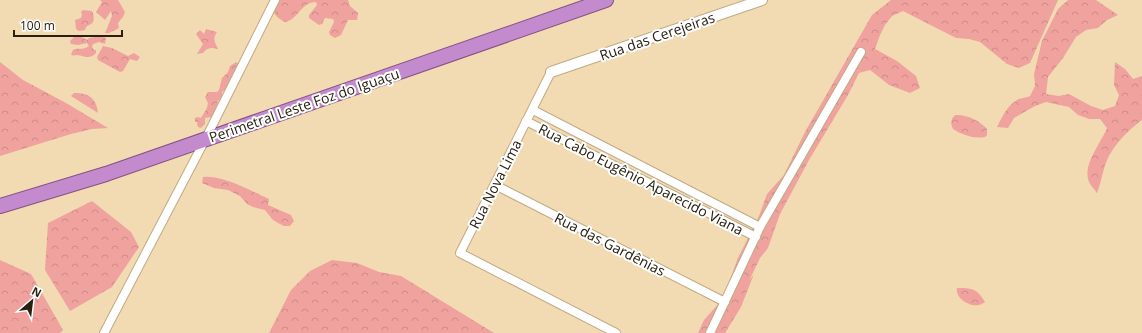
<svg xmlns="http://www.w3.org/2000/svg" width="1142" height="333" viewBox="0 0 1142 333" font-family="'Open Sans',sans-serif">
<defs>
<pattern id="forest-crowns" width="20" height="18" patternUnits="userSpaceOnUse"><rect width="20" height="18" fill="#f0a29f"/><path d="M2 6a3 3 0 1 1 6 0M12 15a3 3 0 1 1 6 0" fill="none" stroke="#ce8b88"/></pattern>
</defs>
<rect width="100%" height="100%" fill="#f2dab2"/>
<!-- forest -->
<g fill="url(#forest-crowns)">
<path d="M100,0H118L125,12L123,17L118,23L119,28L109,33H105L112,16L111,11L105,20L96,12L102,2Z"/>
<path d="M277,0H348L350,6L358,13L357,20H348L341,35L335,38L330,35L329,32L334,22L333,19L325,18L322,24L319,25L309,18V15L317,5L316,2C301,2 298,20 285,22C274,16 271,12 277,0Z"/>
<path d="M891,0H1058L1030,63L1019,68L1007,64L980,42L969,39L956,38L903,11L892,16L885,25L880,35L875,49L897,61L916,76L920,88L910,93L889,85L870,70L859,73L848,95L809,160L780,214L768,248L760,258L749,281L754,274L741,307L725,333H698L704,320L720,302L729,282L738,258L759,216L767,194L784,175L805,132L872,15Z"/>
<path d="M1068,0H1096L1118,15L1107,20L1098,28L1086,30L1076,37L1063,58L1048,77L1046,94L1059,96L1069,94L1091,106L1103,110L1115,106L1119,95L1114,85L1115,62L1125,69L1133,79L1142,76V120C1126,132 1109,149 1104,169C1101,178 1101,183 1097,193C1095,190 1091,186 1089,182C1082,165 1101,143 1107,128L1100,119H1089L1078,115L1069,107L1046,102L1035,106L1014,118L1008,128L997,127C1002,117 1007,106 1017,100C1020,98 1026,98 1030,96L1035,86L1034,74L1042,41L1058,9Z"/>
<path d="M83,10L92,11C94,15 95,22 91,24C89,25 87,26 86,27L85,30L79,31L76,29L75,20L81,18L82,15L81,12Z"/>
<path d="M206,29L217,32C212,39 215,42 218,49C211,47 207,48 203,53L197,54L203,44L196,34L200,30L204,34Z"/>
<path d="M77,36H80L87,40L89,38L101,36L106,38L105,44L99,42L93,44L92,47L94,50H96V53C89,60 85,56 77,55C75,55 73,56 71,55L73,50C79,47 82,51 89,46L87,43L78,45L71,44L70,41L74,37Z"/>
<path d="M103,46L112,48L128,56L134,53L140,57L137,61L130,59L123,71L120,72L98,60L97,57Z"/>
<path d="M0,62L23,80L66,103L108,128L92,129L71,134L0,156Z"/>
<path d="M236,62L240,65L227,88L222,92V97L218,101L215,113L211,117L205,118V124L201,128L198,127L197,124L198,122H195V118L198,117L201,118L207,108L208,103L205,97L208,92H217L219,90L222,78L228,72L230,66Z"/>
<path d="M74,93C89,93 96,98 98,113L71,96Z"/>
<path d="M955,115C967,114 980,121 987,129V135L985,137C974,139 962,135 953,129C950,123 951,119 955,115Z"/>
<path d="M203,177C224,175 250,191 269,199L268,205L291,215L294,221L290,226H284L278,223L273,220L265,210L253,207L247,204L240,196L228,190L214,188L202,183Z"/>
<path d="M92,201L131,232L139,247L112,287L70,311L45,270L48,223Z"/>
<path d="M0,260L31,274L63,330L60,333H0Z"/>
<path d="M332,260L357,263L379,272L401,276L494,333H269L291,290L310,271Z"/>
<path d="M957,288C971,288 977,288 985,302C983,303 980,305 979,305C969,307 955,298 957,288Z"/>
</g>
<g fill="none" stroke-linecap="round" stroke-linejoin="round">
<!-- minor casing -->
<g stroke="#c1aa83" stroke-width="10">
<g id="minor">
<path d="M551,72L460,253L616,333"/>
<path d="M533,110L760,227"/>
<path d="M526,121L756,237"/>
<path d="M495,185L725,302"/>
<path d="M104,333L205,140L275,0"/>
<path d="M710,333L760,227L861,52"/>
</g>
</g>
<!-- tertiary casing -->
<g stroke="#c1aa83" stroke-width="12">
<path id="tertiary" d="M551,72L762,0"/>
</g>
<!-- trunk casing -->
<g stroke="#845184" stroke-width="16">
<path id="trunk" d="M0,206L106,174L606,0"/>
</g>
<!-- minor -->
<use href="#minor" stroke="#fff" stroke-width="8"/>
<!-- tertiary -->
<use href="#tertiary" stroke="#fff" stroke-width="10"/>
<!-- trunk -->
<use href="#trunk" stroke="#c48ace" stroke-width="14"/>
</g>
<g text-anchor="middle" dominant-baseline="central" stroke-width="4" stroke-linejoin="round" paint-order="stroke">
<!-- street labels -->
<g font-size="14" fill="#282010" stroke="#fff">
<text transform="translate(657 36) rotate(-19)">Rua das Cerejeiras</text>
<text transform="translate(304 105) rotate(-19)">Perimetral Leste Foz do Iguaçu</text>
<text transform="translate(641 179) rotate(27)">Rua Cabo Eugênio Aparecido Viana</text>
<text transform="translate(495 184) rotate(-63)">Rua Nova Lima</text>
<text transform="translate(610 244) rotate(27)">Rua das Gardênias</text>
</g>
</g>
<!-- north arrow -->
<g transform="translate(32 301) rotate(28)" stroke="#ffffff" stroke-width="3" paint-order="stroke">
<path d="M0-3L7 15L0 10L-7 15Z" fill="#282010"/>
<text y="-6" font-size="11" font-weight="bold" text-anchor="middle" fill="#282010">N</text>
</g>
<!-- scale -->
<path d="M14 30v6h108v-6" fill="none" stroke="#282010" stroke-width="2"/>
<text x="20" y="30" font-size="12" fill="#282010" stroke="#ffffff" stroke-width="3" paint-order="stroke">100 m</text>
</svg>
